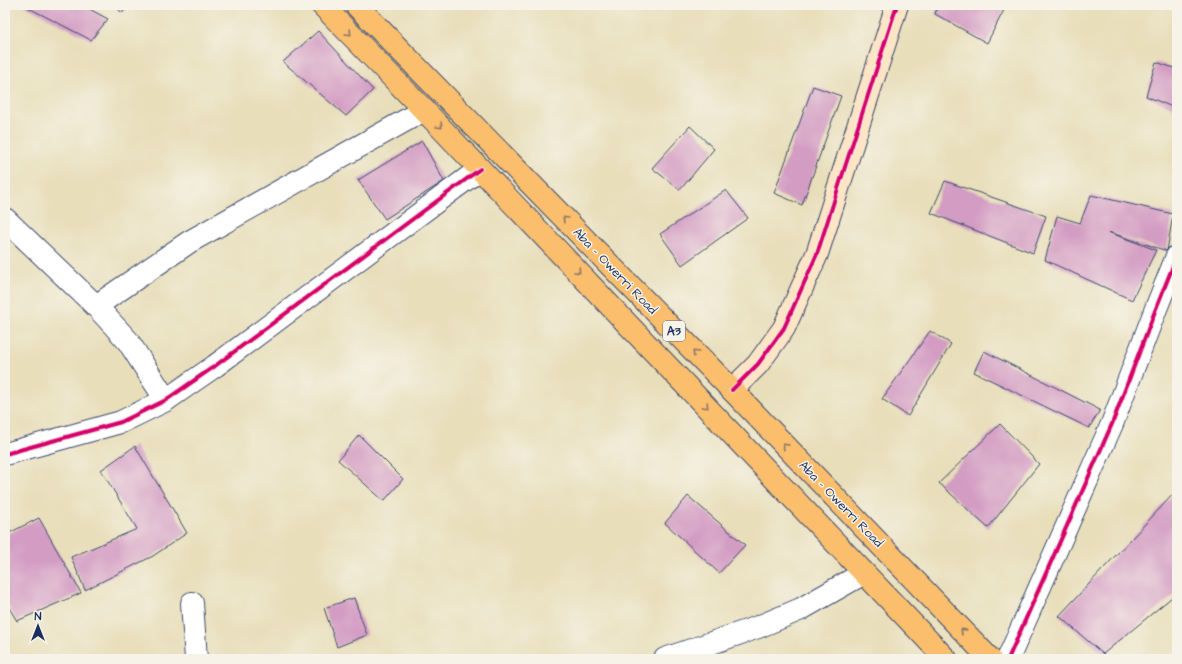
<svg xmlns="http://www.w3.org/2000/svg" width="1182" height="664" viewBox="0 0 1182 664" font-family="'Architects Daughter',sans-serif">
<rect width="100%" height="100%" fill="#f7f3e8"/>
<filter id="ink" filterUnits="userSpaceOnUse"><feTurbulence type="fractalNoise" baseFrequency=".025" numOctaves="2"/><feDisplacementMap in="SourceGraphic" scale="8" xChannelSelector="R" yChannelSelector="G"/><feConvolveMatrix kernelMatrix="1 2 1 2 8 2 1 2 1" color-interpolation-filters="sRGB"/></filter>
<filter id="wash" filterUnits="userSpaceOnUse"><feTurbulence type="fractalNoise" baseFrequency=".012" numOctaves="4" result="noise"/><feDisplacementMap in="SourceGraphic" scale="16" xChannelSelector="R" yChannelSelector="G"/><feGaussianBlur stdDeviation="0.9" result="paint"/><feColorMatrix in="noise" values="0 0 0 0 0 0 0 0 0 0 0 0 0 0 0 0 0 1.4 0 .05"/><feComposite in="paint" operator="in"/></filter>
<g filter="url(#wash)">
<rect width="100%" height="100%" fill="#e8deba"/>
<g id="blocks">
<!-- building -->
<g fill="#d39cc3">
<path d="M23,5H82L108,19L91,40Z"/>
<path d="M114,5H130L122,13Z"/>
<path d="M938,5H999L1005,8L987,43L935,14Z"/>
<path d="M318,31L373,90L346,116L283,62Z"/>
<path d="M1156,62L1177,69V109L1146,96Z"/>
<path d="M813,86L841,96L802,205L774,193Z"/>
<path d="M690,126L714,149L680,190L652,168Z"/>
<path d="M422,141L444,181L385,219L358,180Z"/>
<path d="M945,181L1046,216L1033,253L931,213Z"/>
<path d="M726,190L748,218L682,265L660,234Z"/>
<path d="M1091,195L1173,214L1167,251L1108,232L1156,250L1132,300L1045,260L1057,216L1080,223Z"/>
<path d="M930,331L951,344L908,416L882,399Z"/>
<path d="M984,351L1100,410L1089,428L974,372Z"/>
<path d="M1000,424L1039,464L988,528L939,483Z"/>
<path d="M359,435L403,479L384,501L338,460Z"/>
<path d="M135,446L187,533L153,556L85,590L71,557L137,529L101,470Z"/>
<path d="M1177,490V593L1103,654L1059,616Z"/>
<path d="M688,496L745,545L719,573L665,523Z"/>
<path d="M39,518L81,593L17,621L5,601V535Z"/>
<path d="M354,598L367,635L337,647L324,608Z"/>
</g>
</g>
</g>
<g filter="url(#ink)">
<use href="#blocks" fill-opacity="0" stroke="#3a496c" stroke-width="1"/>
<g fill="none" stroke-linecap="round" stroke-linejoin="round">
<!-- street casing -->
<g stroke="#3a496c" stroke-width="24">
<g id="street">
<path d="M5,219L96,306L128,341L166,400"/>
<path d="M96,306L189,242L424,110"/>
<path d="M5,454L121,422L166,400L215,366L480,169"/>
<path d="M192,603L196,659"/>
<path d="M665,659L758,627L801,609L864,573"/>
<path d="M1008,659L1112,424L1155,311L1177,256"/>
</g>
</g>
<!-- secondary casing -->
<g stroke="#3a496c" stroke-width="24">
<path id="secondary" d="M732,390L758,364L784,328L817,254L897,5"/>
</g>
<!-- primary casing -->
<g stroke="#3a496c" stroke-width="24">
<g id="primary">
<path d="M322,5L424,110L946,659"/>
<path d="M356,5L732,390L990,659"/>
</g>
</g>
<!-- street -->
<use href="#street" stroke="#fff" stroke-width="22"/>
<!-- secondary -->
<use href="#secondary" stroke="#fde5c5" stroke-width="22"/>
<!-- primary -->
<use href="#primary" stroke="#fabe6d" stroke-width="22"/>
<!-- cycleway casing -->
<g stroke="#f7f3e8" stroke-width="6">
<g id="cycleway">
<path d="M732,390L758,364L784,328L817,254L897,5"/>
<path d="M5,454L121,422L166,400L215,366L480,169"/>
<path d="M1008,659L1112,424L1155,311L1177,256"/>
</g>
</g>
<!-- cycleway -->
<use href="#cycleway" stroke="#d6006c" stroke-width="4"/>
</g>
<!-- one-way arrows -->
<defs><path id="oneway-chevron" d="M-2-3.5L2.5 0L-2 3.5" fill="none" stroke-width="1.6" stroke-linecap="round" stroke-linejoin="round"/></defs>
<g stroke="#8a7666">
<use href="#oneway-chevron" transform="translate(349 33) rotate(46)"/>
<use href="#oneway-chevron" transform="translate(440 126) rotate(46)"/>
<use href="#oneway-chevron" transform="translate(565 219) rotate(-134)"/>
<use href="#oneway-chevron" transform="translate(578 271) rotate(47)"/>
<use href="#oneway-chevron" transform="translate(695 353) rotate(-134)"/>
<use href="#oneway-chevron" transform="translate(706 406) rotate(47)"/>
<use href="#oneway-chevron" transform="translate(785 446) rotate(-134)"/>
<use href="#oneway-chevron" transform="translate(963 631) rotate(-134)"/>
</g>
</g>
<g text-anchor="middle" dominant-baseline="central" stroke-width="3" stroke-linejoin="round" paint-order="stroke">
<!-- shield labels -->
<rect fill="#f7f3e8" stroke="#5d6a87" stroke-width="1" x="663" y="321" width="22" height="20" rx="3"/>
<g font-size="12" font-weight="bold" fill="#1b2f5e">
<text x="674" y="331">A3</text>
</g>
<!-- street labels -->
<g font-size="13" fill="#1b2f5e" stroke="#f7f3e8">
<text transform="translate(615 271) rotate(46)">Aba - Owerri Road</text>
<text transform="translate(841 504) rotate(46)">Aba - Owerri Road</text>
</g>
</g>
<!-- margin -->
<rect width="1182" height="664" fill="none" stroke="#f7f3e8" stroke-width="20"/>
<!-- north arrow -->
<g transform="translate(38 626)" stroke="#f7f3e8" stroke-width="3" paint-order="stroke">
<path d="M0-3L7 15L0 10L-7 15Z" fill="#1b2f5e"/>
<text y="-6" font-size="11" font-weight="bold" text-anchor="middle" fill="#1b2f5e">N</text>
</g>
</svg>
